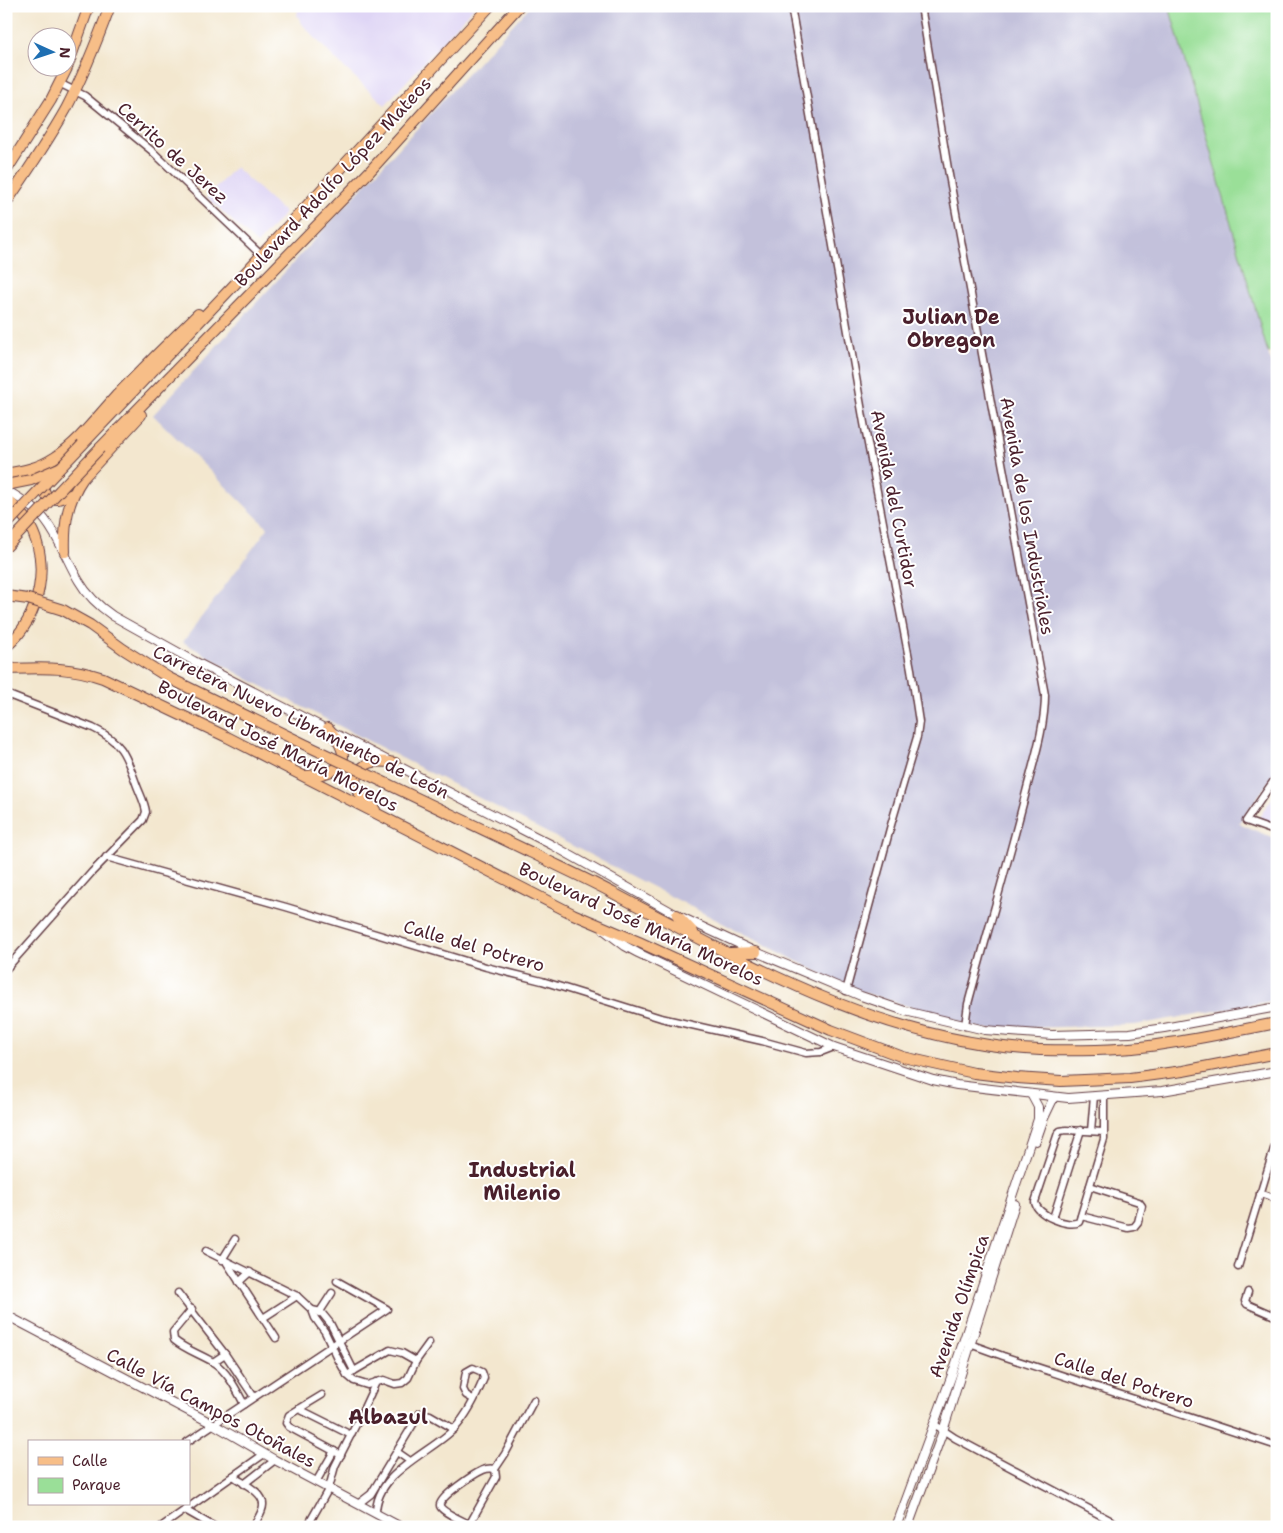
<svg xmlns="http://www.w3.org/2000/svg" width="1283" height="1533" viewBox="0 0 1283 1533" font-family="'Shantell Sans',sans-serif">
<rect width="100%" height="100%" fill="#fff"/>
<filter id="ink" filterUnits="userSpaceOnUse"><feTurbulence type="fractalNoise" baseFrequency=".02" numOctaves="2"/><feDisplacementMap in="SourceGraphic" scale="10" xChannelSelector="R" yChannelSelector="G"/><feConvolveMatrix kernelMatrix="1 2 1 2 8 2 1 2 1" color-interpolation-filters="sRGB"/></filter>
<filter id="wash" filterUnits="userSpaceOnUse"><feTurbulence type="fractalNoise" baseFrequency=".0096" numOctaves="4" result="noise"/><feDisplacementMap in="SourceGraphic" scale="20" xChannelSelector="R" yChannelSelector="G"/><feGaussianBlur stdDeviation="1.12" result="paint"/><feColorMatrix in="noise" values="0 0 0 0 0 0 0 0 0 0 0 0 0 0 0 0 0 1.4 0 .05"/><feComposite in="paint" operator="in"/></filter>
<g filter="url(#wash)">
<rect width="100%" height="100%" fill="#f3e7cf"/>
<!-- built -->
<g fill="#dfd5f5">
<path d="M299,6H475L385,105L336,60L303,25L297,15Z"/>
<path d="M235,167L285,213L257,244L207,197Z"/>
<path d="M1277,791V827L1258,819Z"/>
</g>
<!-- industrial -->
<path fill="#c3c1db" d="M530,6H1174L1268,353L1277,378V770L1239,823L1277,840V1000L1135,1025L982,1029L849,988L248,679L183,642L268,528L153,415Z"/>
<!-- green -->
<path fill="#9adf98" stroke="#727f62" d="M1169,6H1277V351L1268,353Z"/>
</g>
<g filter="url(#ink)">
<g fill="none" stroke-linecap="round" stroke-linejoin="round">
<!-- minor casing -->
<g stroke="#633d44" stroke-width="9">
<g id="minor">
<path d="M791,6L864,423L911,669L919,722L917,737L891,825L846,991"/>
<path d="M921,6L949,175L1045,695C1045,727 1034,760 1026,792C1008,863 987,933 968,1004L965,1026"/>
<path d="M59,83L85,96L152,151L260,254"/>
<path d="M6,694L93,728C123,742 126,756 137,786C140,794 145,803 146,812L143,820L92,872L6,969"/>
<path d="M1277,776L1246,821L1277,832"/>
<path d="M106,857L286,907L486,967L542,981L661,1018L762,1041L806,1053L821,1052L834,1047"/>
<path d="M1091,1131L1094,1096"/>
<path d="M1104,1132L1066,1130L1060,1131L1058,1133L1035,1202C1037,1215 1068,1228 1079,1222L1104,1139C1104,1125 1104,1110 1104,1096"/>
<path d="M1260,1193L1277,1199"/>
<path d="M1081,1216L1128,1228L1134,1227L1138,1222L1142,1206L1139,1202L1090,1186"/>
<path d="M1053,1218L1081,1130"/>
<path d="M206,1251L297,1296L312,1310L315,1318L325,1332L338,1359L347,1375L354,1381L367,1385L384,1380L395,1384L402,1383L408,1378L416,1361L429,1343"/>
<path d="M222,1260L235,1239"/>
<path d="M227,1263L276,1338"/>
<path d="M1238,1267L1277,1139"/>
<path d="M239,1282L250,1272"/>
<path d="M1248,1292L1245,1301L1247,1304L1277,1317"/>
<path d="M178,1293L225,1354L254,1397"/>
<path d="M192,1309L173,1332L174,1340C186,1350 200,1354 213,1362C228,1372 236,1389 244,1404"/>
<path d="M312,1310L321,1312L330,1323L354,1371"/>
<path d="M319,1313L332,1293"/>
<path d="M263,1318L297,1296"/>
<path d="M967,1343L1003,1356L1277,1446"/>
<path d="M213,1362L225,1354"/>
<path d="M347,1375L390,1350L402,1353L416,1361"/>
<path d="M322,1395L289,1415L286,1423L289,1427L341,1455"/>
<path d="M299,1409L351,1435"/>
<path d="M363,1410L376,1382"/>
<path d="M934,1424L955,1438L1123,1527"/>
<path d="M187,1442L387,1309L337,1281"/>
<path d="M397,1452L410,1461"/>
<path d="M233,1476C242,1483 264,1492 263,1505C263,1512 256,1521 253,1527"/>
<path d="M316,1482L334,1451"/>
<path d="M244,1484L275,1460"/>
<path d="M358,1504L371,1494L420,1413L430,1415L454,1429"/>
<path d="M185,1510L215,1527"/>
<path d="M376,1514C375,1472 431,1453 455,1428C467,1415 477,1395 484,1378L482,1372L473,1368L466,1372L463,1389L466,1395L473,1399"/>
<path d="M469,1524C463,1521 442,1512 440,1506C437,1498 476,1473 483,1470C488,1468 490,1468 495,1469"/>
<path d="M161,1527L264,1454"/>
<path d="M307,1527L329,1488L335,1466L361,1415"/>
<path d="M468,1527L496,1477L495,1469L505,1454L534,1400"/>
</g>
</g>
<!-- tertiary casing -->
<g stroke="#633d44" stroke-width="10">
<g id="tertiary">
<path d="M6,490C20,498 36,508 45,520C60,539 67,561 79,581C87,595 100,607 113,616L194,661L552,845L677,915L756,952L861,996L905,1011L985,1030L1052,1035L1130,1033L1164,1028L1277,1007"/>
<path d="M604,930L625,946L638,953L834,1047L933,1080L957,1085L1068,1098L1162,1091L1277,1071"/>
<path d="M1036,1141L1044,1118L1054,1097"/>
<path d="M6,1315L213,1424L275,1460L401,1527"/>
<path d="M896,1527L953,1372L1038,1119V1107L1031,1094"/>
<path d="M908,1527L943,1431L1015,1204"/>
</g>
</g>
<!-- primary casing -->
<g stroke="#633d44" stroke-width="12">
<g id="primary">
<path d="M68,65L89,6"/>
<path d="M6,171L51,100L67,68"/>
<path d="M6,203C27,172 48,141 66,109C83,76 97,41 110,6"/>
<path d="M82,445L235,284L490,6"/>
<path d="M100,448L370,171L519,6"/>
<path d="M6,474C23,471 39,468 54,458C78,443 97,417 116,396C143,368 170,341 198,314"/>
<path d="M45,480C43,488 43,493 49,498L58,499L73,494"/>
<path d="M6,499C14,505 21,513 27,521C52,561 41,617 6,647"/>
<path d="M65,552C64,525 67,501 83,478L141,415"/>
<path d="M63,610L90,625L123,649L169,678L308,746"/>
<path d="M6,669C43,668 68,666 103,678L227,737L573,914L639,942L831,1030L903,1057L974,1073L1017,1078L1061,1081L1130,1078L1183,1071L1277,1053"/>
<path d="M305,776C343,774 356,760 328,728"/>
<path d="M375,810C369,803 358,795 356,786C354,780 356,775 359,771C369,759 380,761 395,763"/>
<path d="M530,852C558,866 587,879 615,894C749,965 886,1043 1040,1050C1081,1051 1123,1051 1163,1044C1201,1039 1239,1030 1277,1023"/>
<path d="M677,915L693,932"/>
<path d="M730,953L756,952"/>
</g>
</g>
<!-- minor -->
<use href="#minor" stroke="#fff" stroke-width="6"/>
<!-- tertiary -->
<use href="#tertiary" stroke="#fff" stroke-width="8"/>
<!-- primary -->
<use href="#primary" stroke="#f7be88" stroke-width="10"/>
<!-- primary-bridge casing -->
<g stroke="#633d44" stroke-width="12" stroke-linecap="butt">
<g id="primary-bridge">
<path d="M6,485L31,480L59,468"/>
<path d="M6,525L82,445"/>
<path d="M6,547L100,448"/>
<path d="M6,596L28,599L63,610"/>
<path d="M308,746L530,852"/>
</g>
</g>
<!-- primary-bridge -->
<use href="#primary-bridge" stroke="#f7be88" stroke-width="10"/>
</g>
</g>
<g text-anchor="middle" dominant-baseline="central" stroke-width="4" stroke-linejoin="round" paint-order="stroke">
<!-- street labels -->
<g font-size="18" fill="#4a1f2b" stroke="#fff">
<text transform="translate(173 153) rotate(42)">Cerrito de Jerez</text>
<text transform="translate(333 182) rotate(-47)">Boulevard Adolfo López Mateos</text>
<text transform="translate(894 499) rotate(79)">Avenida del Curtidor</text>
<text transform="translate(1027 516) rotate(80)">Avenida de los Industriales</text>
<text transform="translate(301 722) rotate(26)">Carretera Nuevo Libramiento de León</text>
<text transform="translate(278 746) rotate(27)">Boulevard José María Morelos</text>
<text transform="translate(641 924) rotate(25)">Boulevard José María Morelos</text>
<text transform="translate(474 946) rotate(16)">Calle del Potrero</text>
<text transform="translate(959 1306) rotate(-71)">Avenida Olímpica</text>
<text transform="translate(1124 1380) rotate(18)">Calle del Potrero</text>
<text transform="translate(211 1408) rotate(28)">Calle Vía Campos Otoñales</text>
</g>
<!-- quarter labels -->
<g font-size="20" font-weight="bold" fill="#4a1f2b" stroke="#fff">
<text x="951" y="317">Julian De<tspan x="951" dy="23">Obregon</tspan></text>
<text x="522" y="1170">Industrial<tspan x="522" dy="23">Milenio</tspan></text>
<text x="388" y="1417">Albazul</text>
</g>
</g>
<!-- margin -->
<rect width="1283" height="1533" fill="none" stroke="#fff" stroke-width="25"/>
<!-- legend -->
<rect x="28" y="1440" width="162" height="65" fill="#ffffff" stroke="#b7a5aa"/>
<rect x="38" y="1457" width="25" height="8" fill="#f7be88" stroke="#b7a5aa"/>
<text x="72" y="1466" font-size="15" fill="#4a1f2b">Calle</text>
<rect x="38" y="1478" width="25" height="15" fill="#9adf98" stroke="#b7a5aa"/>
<text x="72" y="1490" font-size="15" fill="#4a1f2b">Parque</text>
<!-- north arrow -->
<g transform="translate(52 52) rotate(93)"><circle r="24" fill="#ffffff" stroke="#b7a5aa"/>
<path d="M0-4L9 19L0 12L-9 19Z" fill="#1f6fb2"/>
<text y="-8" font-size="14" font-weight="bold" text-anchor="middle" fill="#4a1f2b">N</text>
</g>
</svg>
